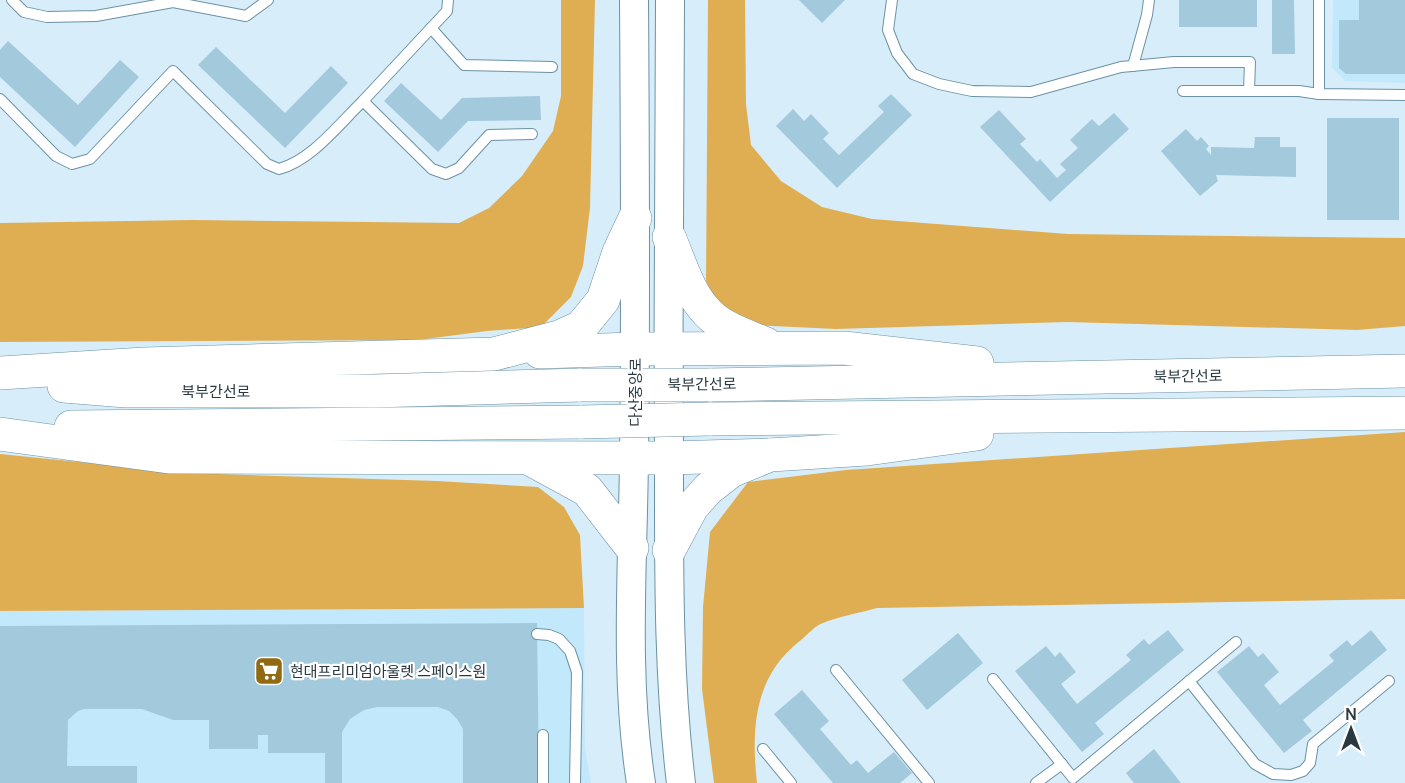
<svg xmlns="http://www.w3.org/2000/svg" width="1405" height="783" viewBox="0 0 1405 783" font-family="Manrope,'Noto Sans KR',sans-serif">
<rect width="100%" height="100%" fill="#d7eefa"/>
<!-- built -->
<g fill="#c2e8fb">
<path d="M1333,0H1405V83L1345,81L1332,67Z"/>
<path d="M584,608L585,747L591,783H0V611Z"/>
</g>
<!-- green -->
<g fill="#e0ae52">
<path d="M561,0H595L590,208L583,266L571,297L541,327L487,331L418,340L0,342V223L193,220L459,223L489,208L522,176L553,131L561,96Z"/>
<path d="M708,0H745L746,104L751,145L781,181L822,207L872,219L1068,234L1405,238V326L1357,330L1067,322L836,329L754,325L720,310L706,281Z"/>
<path d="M1405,432V599L877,608C860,613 840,616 823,623C815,626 808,634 801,640C754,676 751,728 757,783H714L702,689L703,607L710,532L748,482L846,470Z"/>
<path d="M0,454L187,473L437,481L538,487L564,507L580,535L584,608L0,611Z"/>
</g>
<!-- building -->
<g fill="#a2c9dc">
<path d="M799,0H845L822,23Z"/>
<rect x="1179" y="0" width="78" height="27"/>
<path d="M1272,0H1294L1295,54H1272Z"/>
<path d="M1359,0H1405V74H1346L1339,68V20H1359Z"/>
<path d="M8,41L78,105L120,60L139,77L75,147L0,77V50Z"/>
<path d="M216,47L285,113L331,66L348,83L285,148L198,65Z"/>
<path d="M401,83L441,120L462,98L540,96L541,120L468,121L438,152L384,101Z"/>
<path d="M891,94L912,115L837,188L776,126L793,109L804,121L811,114L829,133L823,139L839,155L884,112L878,106Z"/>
<path d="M999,110L1026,139L1020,144L1037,162L1040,159L1057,178L1066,170L1060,164L1078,148L1070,140L1092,119L1099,126L1114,113L1129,129L1050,202L980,127Z"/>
<rect x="1327" y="118" width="72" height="102"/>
<path d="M1186,129L1197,141L1201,137L1209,146L1206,149L1211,155V147L1254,148L1255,137H1280V147H1296V177L1216,175L1218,181L1200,196L1161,151Z"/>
<path d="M537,623L539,783H463V729L457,719L449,711L438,707H377L364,710L350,719L342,732V783H325V753H268V735H258V749H209V720H173L142,709H84L78,711L68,720L67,766H137V783H0V626Z"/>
<path d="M1168,630L1184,650L1095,723L1104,734L1082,752L1015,671L1046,646L1055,657L1060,652L1076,672L1061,684L1077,704L1131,660L1126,655L1144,639L1149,645Z"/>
<path d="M1371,630L1387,650L1303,720L1312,731L1284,753L1217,672L1249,646L1258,657L1263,653L1279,672L1264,685L1280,705L1334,661L1329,655L1347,640L1352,646Z"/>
<path d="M958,633L983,663L927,710L902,680Z"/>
<path d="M802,690L829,721L820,729L851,765L857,760L868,773L894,752L912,773L900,783H833L774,714Z"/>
<path d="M1154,749L1181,783H1134L1126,773Z"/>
</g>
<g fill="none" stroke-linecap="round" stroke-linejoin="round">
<!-- lane casing -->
<g stroke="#6c91a3" stroke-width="12">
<g id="lane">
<path d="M12,0L24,12L47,17L96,16L173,2L246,16L268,0"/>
<path d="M892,0L888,30L897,53L913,74L939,84L972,91L1031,92L1121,67L1174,62H1250L1249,91"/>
<path d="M1319,0V94L1405,95"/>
<path d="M431,28L464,65L552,67"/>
<path d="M1133,66L1147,15L1149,0"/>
<path d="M1183,91H1299L1319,94"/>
<path d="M0,99L56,156L72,164L90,159L173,71L267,164L279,169C312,160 339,124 363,101L432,169L446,174L459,168L489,135L532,134"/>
<path d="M363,101L447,11L448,0"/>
<path d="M537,634L549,635L559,639L570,651L577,672L575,783"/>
<path d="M836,670L929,783"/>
<path d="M993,679L1073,778L1236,642"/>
<path d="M1189,681L1255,764L1273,774L1291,775L1303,771L1310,763L1313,744L1389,681"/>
<path d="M543,735V783"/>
<path d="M763,749L791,783"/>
<path d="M1036,783L1062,764"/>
</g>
</g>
<!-- secondary casing -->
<g stroke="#6c91a3" stroke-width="30">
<g id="secondary">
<path d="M634,0C635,152 636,305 634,457C633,566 624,675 641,783"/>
<path d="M670,0C669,154 668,308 669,462C669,569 668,676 681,783"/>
</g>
</g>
<!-- highway casing -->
<g stroke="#6c91a3" stroke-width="34">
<g id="highway">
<path d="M669,237C680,262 688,293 708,313C722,328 747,336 766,344"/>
<path d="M540,352L635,349L844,348L977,363"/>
<path d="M0,373L144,364L494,354L559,337L581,327L603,300L619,252L635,218"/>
<path d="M709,385L1405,371"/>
<path d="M64,386L126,391H374L581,385"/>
<path d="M709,419L1405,413"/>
<path d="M71,427L582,422"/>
<path d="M0,434L169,457L669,458L770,455"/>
<path d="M532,460L587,490L632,548"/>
<path d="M669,550L692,507L708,489L731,471L770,455L867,449L977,434"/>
</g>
</g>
<!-- lane -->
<use href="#lane" stroke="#fff" stroke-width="10"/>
<!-- secondary -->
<use href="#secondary" stroke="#fff" stroke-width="28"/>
<!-- highway -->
<use href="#highway" stroke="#fff" stroke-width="33"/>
<!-- highway-bridge casing -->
<g stroke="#6c91a3" stroke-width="34" stroke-linecap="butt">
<g id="highway-bridge">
<path d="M581,385H709"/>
<path d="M582,422L709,419"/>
</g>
</g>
<!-- highway-bridge -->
<use href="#highway-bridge" stroke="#fff" stroke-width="33"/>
</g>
<!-- icons -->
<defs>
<g id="supermarket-square" transform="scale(1.5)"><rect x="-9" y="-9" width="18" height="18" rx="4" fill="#916911" stroke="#fff"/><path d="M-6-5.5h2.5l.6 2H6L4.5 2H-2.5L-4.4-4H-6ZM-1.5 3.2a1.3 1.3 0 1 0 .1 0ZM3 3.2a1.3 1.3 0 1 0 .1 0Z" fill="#fff"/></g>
</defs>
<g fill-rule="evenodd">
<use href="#supermarket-square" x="269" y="671"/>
</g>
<g text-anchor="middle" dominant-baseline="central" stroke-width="4.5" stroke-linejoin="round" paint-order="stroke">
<!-- street labels -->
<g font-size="15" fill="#2a3941" stroke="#fff">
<text transform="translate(1188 376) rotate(-1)">북부간선로</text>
<text transform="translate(702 384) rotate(-1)">북부간선로</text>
<text x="216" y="391">북부간선로</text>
<text transform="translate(635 392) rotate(-90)">다산중앙로</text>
</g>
<!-- poi labels -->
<g font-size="15" fill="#2a3941" stroke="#fff" text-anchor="start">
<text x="290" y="671">현대프리미엄아울렛 스페이스원</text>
</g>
</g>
<!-- north arrow -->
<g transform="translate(1351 729)" stroke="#ffffff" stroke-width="4.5" paint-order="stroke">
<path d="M0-4.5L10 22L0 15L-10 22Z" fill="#2a3941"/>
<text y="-9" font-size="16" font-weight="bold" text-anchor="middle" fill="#2a3941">N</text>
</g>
</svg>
